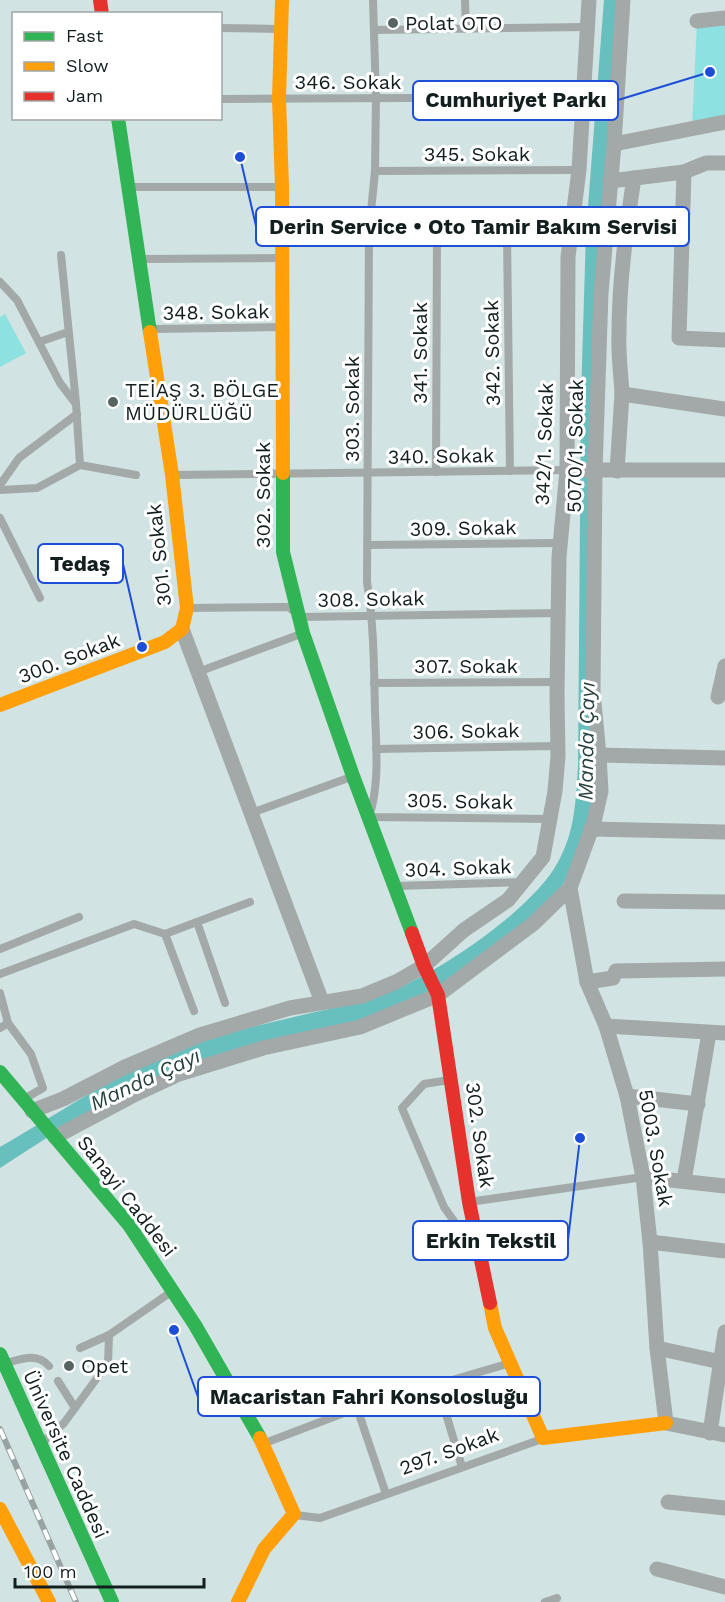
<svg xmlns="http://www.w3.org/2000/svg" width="725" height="1602" viewBox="0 0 725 1602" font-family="'Work Sans',sans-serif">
<rect width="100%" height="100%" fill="#d1e3e2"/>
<!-- green -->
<g fill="#8de1e0">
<path d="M725,18V122L692,128L697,21Z"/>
<path d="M5,314L26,353L0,367V317Z"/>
</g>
<!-- water -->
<path fill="#67bfbe" d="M604,0H619L603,194L594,782L593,814L575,864L563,884L549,903L448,982L364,1022L207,1060L133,1087L65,1126L0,1168V1147C40,1124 80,1098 121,1076C149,1062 180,1050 209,1039C221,1034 235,1032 248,1028C287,1018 327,1010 367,1000C422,985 532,912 558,862C575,832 576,799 578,766L581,397L586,232Z"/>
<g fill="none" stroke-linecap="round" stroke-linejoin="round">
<!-- lane -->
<g stroke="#a2a9a8" stroke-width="8">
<path d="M373,0L376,98L375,171L369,232L367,582C374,625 374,668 375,711C376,746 380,784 369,817L551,819"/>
<path d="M465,0L466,29"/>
<path d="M220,28L279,29"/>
<path d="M374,30L587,27"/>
<path d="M220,99L583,97"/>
<path d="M375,171L579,170"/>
<path d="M129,187H282"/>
<path d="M369,232L571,234"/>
<path d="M507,234L510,471"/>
<path d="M61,255L76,403"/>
<path d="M142,259L280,258"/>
<path d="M0,282L17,300L60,383L76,404L80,465L37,488L0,490"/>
<path d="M152,329L281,327"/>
<path d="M39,342L68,332"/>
<path d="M80,465L136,475"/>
<path d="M436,472L437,234"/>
<path d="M173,475L567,470"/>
<path d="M0,485L19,458L77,414"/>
<path d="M0,518L40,598"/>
<path d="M368,545L560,543"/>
<path d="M188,608L289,607L292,610"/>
<path d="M301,617L559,613"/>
<path d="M198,672L301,634"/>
<path d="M374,683L557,682"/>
<path d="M376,749L557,746"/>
<path d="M251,813L351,777"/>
<path d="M396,886L522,882"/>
<path d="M197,922L225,1003"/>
<path d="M165,934L194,1011"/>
<path d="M0,949L79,917"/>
<path d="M0,974L134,924L165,934L250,902"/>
<path d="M0,993L8,1023"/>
<path d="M0,1028L8,1023L31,1054L43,1088L24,1099"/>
<path d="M449,1080L424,1084L402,1108L444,1207L473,1248"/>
<path d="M469,1202L643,1177"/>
<path d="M80,1348L109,1335"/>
<path d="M6,1363C21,1359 37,1352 49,1366"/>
<path d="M58,1381L75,1408"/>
<path d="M437,1384L462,1467"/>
<path d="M357,1408L386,1494"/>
<path d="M43,1442L64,1423L108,1363L109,1335L171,1292"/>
<path d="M265,1443L357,1408L510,1363"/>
<path d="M295,1515L320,1518L542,1439"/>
<path d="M545,1602L557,1598"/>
</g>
<!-- street -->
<g stroke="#a2a9a8" stroke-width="15">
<path d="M697,21L725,18"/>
<path d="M614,144L725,122"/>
<path d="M684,172L679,338L725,340"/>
<path d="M610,181L684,172L706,163H725"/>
<path d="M622,394C621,374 618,354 619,334C619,282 626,230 634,178"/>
<path d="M567,470H725"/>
<path d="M617,471L622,394L725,409"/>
<path d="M182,629L322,1002"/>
<path d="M718,697L725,666"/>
<path d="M599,755L725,758"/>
<path d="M591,829L725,832"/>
<path d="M570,888L587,982L606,1026L627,1096L643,1177L650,1242L657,1348L666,1423L725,1435"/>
<path d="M624,901L725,902"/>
<path d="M587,982L613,978L616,971L725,969"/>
<path d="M606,1026L725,1033"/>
<path d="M627,1096L698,1104"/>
<path d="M32,1111L63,1099L125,1067L200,1035L290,1008L362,996L396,982L424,966L464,930L508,900L543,857L555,791L558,756L557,694L559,557L567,470L568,257L579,170L589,0"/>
<path d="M55,1137L136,1094L179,1074L263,1048L360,1027L438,995L533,924L570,888L594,822L601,791L599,755L593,692L595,471L601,293L614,144L623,0"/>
<path d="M643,1177L725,1186"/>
<path d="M684,1181L709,1033"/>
<path d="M650,1242L725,1251"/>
<path d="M657,1348L725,1363"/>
<path d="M710,1433L725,1332"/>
<path d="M668,1502L725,1508"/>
<path d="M657,1569L725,1587"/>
</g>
<!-- fast -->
<g stroke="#30b455" stroke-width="14">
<path d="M118,118L150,332"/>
<path d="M283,473V552L303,633L353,776L412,933"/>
<path d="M0,1072L129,1225L195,1325L260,1438"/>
<path d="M0,1354L112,1602"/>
</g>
<!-- slow -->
<g stroke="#ff9f0a" stroke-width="14">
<path d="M282,0L279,98L282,187L283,473"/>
<path d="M0,705L165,642L182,629L187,608L172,475L150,332"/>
<path d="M490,1303L495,1328L543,1438L666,1423"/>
<path d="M0,1509L49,1602"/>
<path d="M238,1602L264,1549L294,1514L260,1438"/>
</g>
<!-- jam -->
<g stroke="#e5322d" stroke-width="14">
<path d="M100,0L102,14"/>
<path d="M412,933L424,966L438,995L469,1202L490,1303"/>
</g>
<!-- rail casing -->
<g stroke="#99a2a2" stroke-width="6">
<path id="rail" d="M0,1429L76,1602"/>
</g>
<!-- rail -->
<use href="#rail" stroke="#fff" stroke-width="4" stroke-dasharray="11" stroke-linecap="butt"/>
</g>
<!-- markers -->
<g fill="#566463" stroke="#fff" stroke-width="2">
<circle cx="393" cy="23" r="6"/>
<circle cx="113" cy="402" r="6"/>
<circle cx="69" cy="1366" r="6"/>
</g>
<g text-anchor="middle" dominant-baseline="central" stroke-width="6" stroke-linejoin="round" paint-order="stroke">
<!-- poi labels -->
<g font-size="20" fill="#131f1f" stroke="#fff" text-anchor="start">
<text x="405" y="23">Polat OTO</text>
<text x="125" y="390">TEİAŞ 3. BÖLGE<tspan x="125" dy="23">MÜDÜRLÜĞÜ</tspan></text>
<text x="81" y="1366">Opet</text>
</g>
<!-- street labels -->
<g font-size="20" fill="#131f1f" stroke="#fff">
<text x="348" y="82">346. Sokak</text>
<text x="477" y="154">345. Sokak</text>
<text transform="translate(216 312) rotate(-1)">348. Sokak</text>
<text transform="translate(420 353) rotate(-90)">341. Sokak</text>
<text transform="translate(492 353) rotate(-91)">342. Sokak</text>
<text transform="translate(352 409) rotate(-90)">303. Sokak</text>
<text transform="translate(544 444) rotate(-88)">342/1. Sokak</text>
<text transform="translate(575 446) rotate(-89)">5070/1. Sokak</text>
<text transform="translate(441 456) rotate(-1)">340. Sokak</text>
<text transform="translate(263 495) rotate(-90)">302. Sokak</text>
<text transform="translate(463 528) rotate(-1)">309. Sokak</text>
<text transform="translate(159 555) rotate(-96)">301. Sokak</text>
<text transform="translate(371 599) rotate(-1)">308. Sokak</text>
<text transform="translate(69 658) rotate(-21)">300. Sokak</text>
<text x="466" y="666">307. Sokak</text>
<text transform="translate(466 731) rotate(-1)">306. Sokak</text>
<text transform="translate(460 801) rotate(1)">305. Sokak</text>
<text transform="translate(458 868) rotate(-2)">304. Sokak</text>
<text transform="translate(480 1135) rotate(82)">302. Sokak</text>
<text transform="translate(656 1148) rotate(80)">5003. Sokak</text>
<text transform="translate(127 1196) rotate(52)">Sanayi Caddesi</text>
<text transform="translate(449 1451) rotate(-20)">297. Sokak</text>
<text transform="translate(66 1454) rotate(66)">Üniversite Caddesi</text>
</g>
<!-- water labels -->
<g font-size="21" font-style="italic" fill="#253e3e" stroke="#fff">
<text transform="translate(586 741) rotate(-89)">Manda Çayı</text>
<text transform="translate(145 1079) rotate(-25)">Manda Çayı</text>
</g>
</g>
<!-- callouts -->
<path fill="none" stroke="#1d4ed8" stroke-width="2" d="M710 72L618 100M240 157L256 226M142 647L123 564M580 1138L568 1240M174 1330L198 1397"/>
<g fill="#1d4ed8" stroke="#fff" stroke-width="2">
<circle cx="710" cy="72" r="6"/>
<circle cx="240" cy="157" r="6"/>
<circle cx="142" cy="647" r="6"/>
<circle cx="580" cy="1138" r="6"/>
<circle cx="174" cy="1330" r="6"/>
</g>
<g fill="#fff" stroke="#1d4ed8" stroke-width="2">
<rect x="413" y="81" width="205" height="39" rx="6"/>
<rect x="256" y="207" width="433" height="39" rx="6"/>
<rect x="38" y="544" width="85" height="39" rx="6"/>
<rect x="413" y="1221" width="155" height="39" rx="6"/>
<rect x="198" y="1377" width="342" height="39" rx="6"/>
</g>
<g font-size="21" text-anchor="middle" font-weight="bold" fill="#131f1f">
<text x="516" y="107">Cumhuriyet Parkı</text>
<text x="473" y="234">Derin Service • Oto Tamir Bakım Servisi</text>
<text x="80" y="571">Tedaş</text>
<text x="491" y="1248">Erkin Tekstil</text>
<text x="369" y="1404">Macaristan Fahri Konsolosluğu</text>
</g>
<!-- legend -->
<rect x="12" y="12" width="210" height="108" fill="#ffffff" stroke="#a1a5a5" stroke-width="1.5"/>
<rect x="24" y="32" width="30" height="9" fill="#30b455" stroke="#a1a5a5" stroke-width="1.5"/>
<text x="66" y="42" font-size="18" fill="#131f1f">Fast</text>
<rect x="24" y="62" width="30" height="9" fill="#ff9f0a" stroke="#a1a5a5" stroke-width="1.5"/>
<text x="66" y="72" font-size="18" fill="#131f1f">Slow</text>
<rect x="24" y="92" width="30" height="9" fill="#e5322d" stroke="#a1a5a5" stroke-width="1.5"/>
<text x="66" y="102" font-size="18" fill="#131f1f">Jam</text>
<!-- scale -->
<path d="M15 1578v9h189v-9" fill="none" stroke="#131f1f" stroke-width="3"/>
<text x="24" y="1578" font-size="18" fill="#131f1f" stroke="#ffffff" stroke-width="4.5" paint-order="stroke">100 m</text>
</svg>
